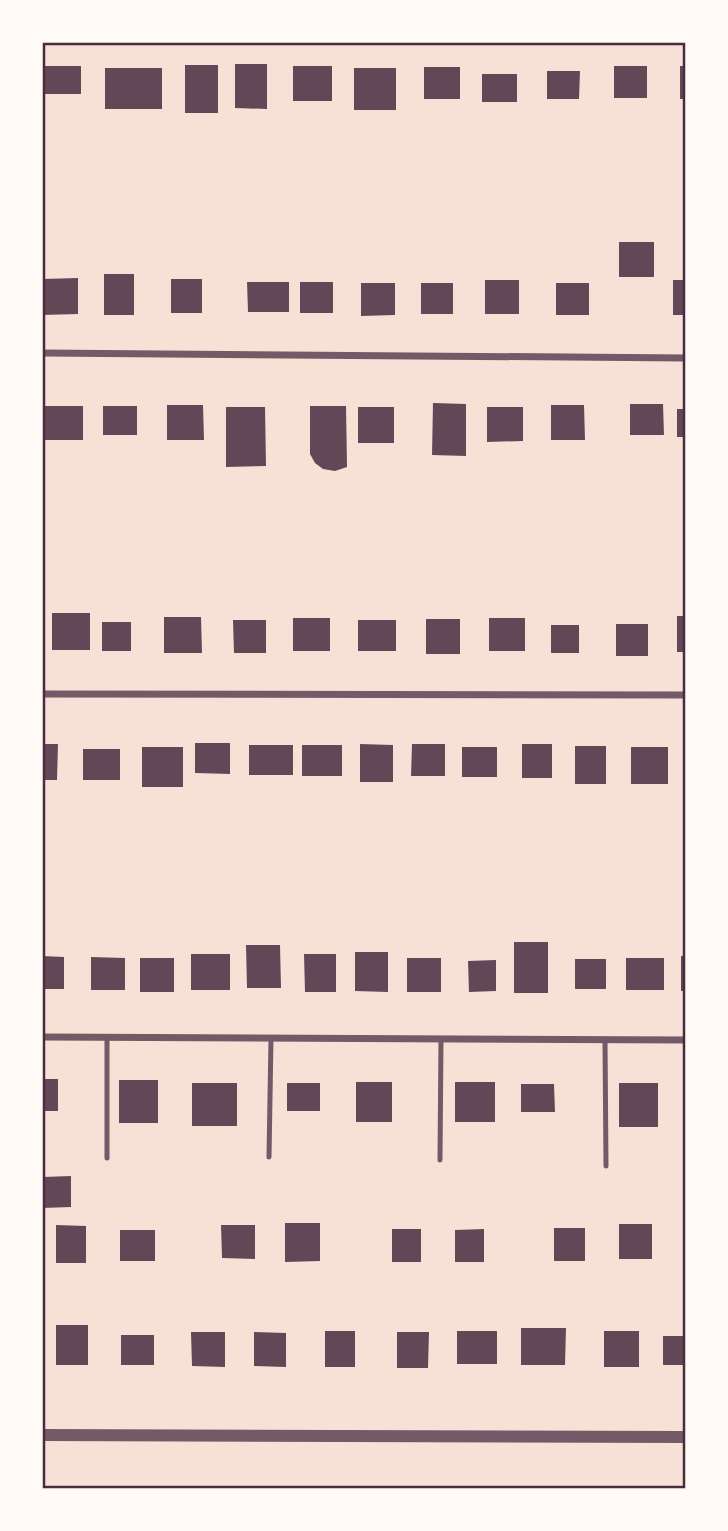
<svg xmlns="http://www.w3.org/2000/svg" width="728" height="1531" viewBox="0 0 728 1531" font-family="Literata,serif">
<rect width="100%" height="100%" fill="#f7e1d7"/>
<!-- building -->
<g fill="#644757">
<path d="M235,64H267V109L235,108Z"/>
<rect x="185" y="65" width="33" height="48"/>
<rect x="44" y="66" width="37" height="28"/>
<rect x="293" y="66" width="39" height="35"/>
<rect x="614" y="66" width="33" height="32"/>
<rect x="680" y="66" width="6" height="33"/>
<rect x="424" y="67" width="36" height="32"/>
<rect x="105" y="68" width="57" height="41"/>
<rect x="354" y="68" width="42" height="42"/>
<path d="M547,71H580L579,99H547Z"/>
<rect x="482" y="74" width="35" height="28"/>
<rect x="619" y="242" width="35" height="35"/>
<rect x="104" y="274" width="30" height="41"/>
<path d="M78,278V314L42,315V279Z"/>
<rect x="171" y="279" width="31" height="34"/>
<rect x="485" y="280" width="34" height="34"/>
<rect x="673" y="280" width="13" height="35"/>
<path d="M247,282H289V312H248Z"/>
<rect x="300" y="282" width="33" height="31"/>
<path d="M361,283H395V315L361,316Z"/>
<rect x="421" y="283" width="32" height="31"/>
<rect x="556" y="283" width="33" height="32"/>
<path d="M433,403L466,404V456L432,455Z"/>
<path d="M630,404H663L664,435H630Z"/>
<path d="M167,405H203L204,440H167Z"/>
<path d="M551,405H584L585,440H551Z"/>
<rect x="42" y="406" width="41" height="34"/>
<rect x="103" y="406" width="34" height="29"/>
<path d="M310,406H346L347,467L335,471L323,469L315,463L310,454Z"/>
<path d="M226,407H265L266,466L226,467Z"/>
<rect x="358" y="407" width="36" height="36"/>
<path d="M487,407H523V441L487,442Z"/>
<rect x="677" y="409" width="9" height="28"/>
<rect x="52" y="613" width="38" height="37"/>
<rect x="677" y="616" width="9" height="36"/>
<path d="M164,617H201L202,653H164Z"/>
<rect x="293" y="618" width="37" height="33"/>
<rect x="489" y="618" width="36" height="33"/>
<rect x="426" y="619" width="34" height="35"/>
<path d="M233,620H266V653H234Z"/>
<rect x="358" y="620" width="38" height="31"/>
<rect x="102" y="622" width="29" height="29"/>
<rect x="616" y="624" width="32" height="32"/>
<rect x="551" y="625" width="28" height="28"/>
<path d="M195,743H230V774L195,773Z"/>
<path d="M42,744H58L57,780H42Z"/>
<path d="M360,744L393,745V782H360Z"/>
<path d="M412,744H445V776H411Z"/>
<rect x="522" y="744" width="30" height="34"/>
<rect x="249" y="745" width="44" height="30"/>
<rect x="302" y="745" width="40" height="31"/>
<rect x="575" y="746" width="31" height="38"/>
<rect x="142" y="747" width="41" height="40"/>
<rect x="462" y="747" width="35" height="30"/>
<rect x="631" y="747" width="37" height="37"/>
<rect x="83" y="749" width="37" height="31"/>
<rect x="514" y="942" width="34" height="51"/>
<path d="M246,945H280L281,988H247Z"/>
<path d="M355,952H388V992L355,991Z"/>
<rect x="191" y="954" width="39" height="36"/>
<path d="M304,954H336V992H305Z"/>
<path d="M42,956L64,957V989H42Z"/>
<rect x="681" y="956" width="5" height="35"/>
<path d="M91,957L125,958V990H91Z"/>
<rect x="140" y="958" width="34" height="34"/>
<rect x="407" y="958" width="34" height="34"/>
<rect x="626" y="958" width="38" height="32"/>
<rect x="575" y="959" width="31" height="30"/>
<path d="M496,960V991L469,992L468,961Z"/>
<rect x="42" y="1079" width="16" height="32"/>
<rect x="119" y="1080" width="39" height="43"/>
<rect x="356" y="1082" width="36" height="40"/>
<rect x="455" y="1082" width="40" height="40"/>
<rect x="192" y="1083" width="45" height="43"/>
<rect x="287" y="1083" width="33" height="28"/>
<rect x="619" y="1083" width="39" height="44"/>
<path d="M521,1084H554L555,1112H521Z"/>
<path d="M71,1176V1207L42,1208V1177Z"/>
<path d="M285,1223H320V1261L285,1262Z"/>
<rect x="619" y="1224" width="33" height="35"/>
<path d="M56,1225L86,1226V1263H56Z"/>
<path d="M221,1225H255V1259L222,1258Z"/>
<rect x="554" y="1228" width="31" height="33"/>
<rect x="392" y="1229" width="29" height="33"/>
<path d="M484,1229V1262H455V1230Z"/>
<rect x="120" y="1230" width="35" height="31"/>
<rect x="56" y="1325" width="32" height="40"/>
<path d="M521,1328H566L565,1365H521Z"/>
<rect x="325" y="1331" width="30" height="36"/>
<rect x="457" y="1331" width="40" height="33"/>
<rect x="604" y="1331" width="35" height="36"/>
<path d="M191,1332H225V1367L192,1366Z"/>
<path d="M254,1332L286,1333V1367L254,1366Z"/>
<path d="M397,1332H429L428,1368H397Z"/>
<rect x="121" y="1335" width="33" height="30"/>
<rect x="663" y="1336" width="23" height="29"/>
</g>
<g fill="none" stroke-linecap="round" stroke-linejoin="round">
<!-- service -->
<g stroke="#755966" stroke-width="5">
<path d="M107,1038V1158"/>
<path d="M605,1040L606,1166"/>
<path d="M269,1157L271,1038"/>
<path d="M440,1160L441,1039"/>
</g>
<!-- minor -->
<g stroke="#755966" stroke-width="7">
<path d="M42,353L686,358"/>
<path d="M42,694L686,695"/>
<path d="M42,1037L686,1040"/>
</g>
<!-- tertiary -->
<path stroke="#755966" stroke-width="12" d="M42,1435L686,1437"/>
</g>
<!-- border -->
<rect width="728" height="1531" fill="none" stroke="#fffaf5" stroke-width="88"/>
<rect x="44" y="44" width="640" height="1443" fill="none" stroke="#4a2c40" stroke-width="2.5"/>
</svg>
